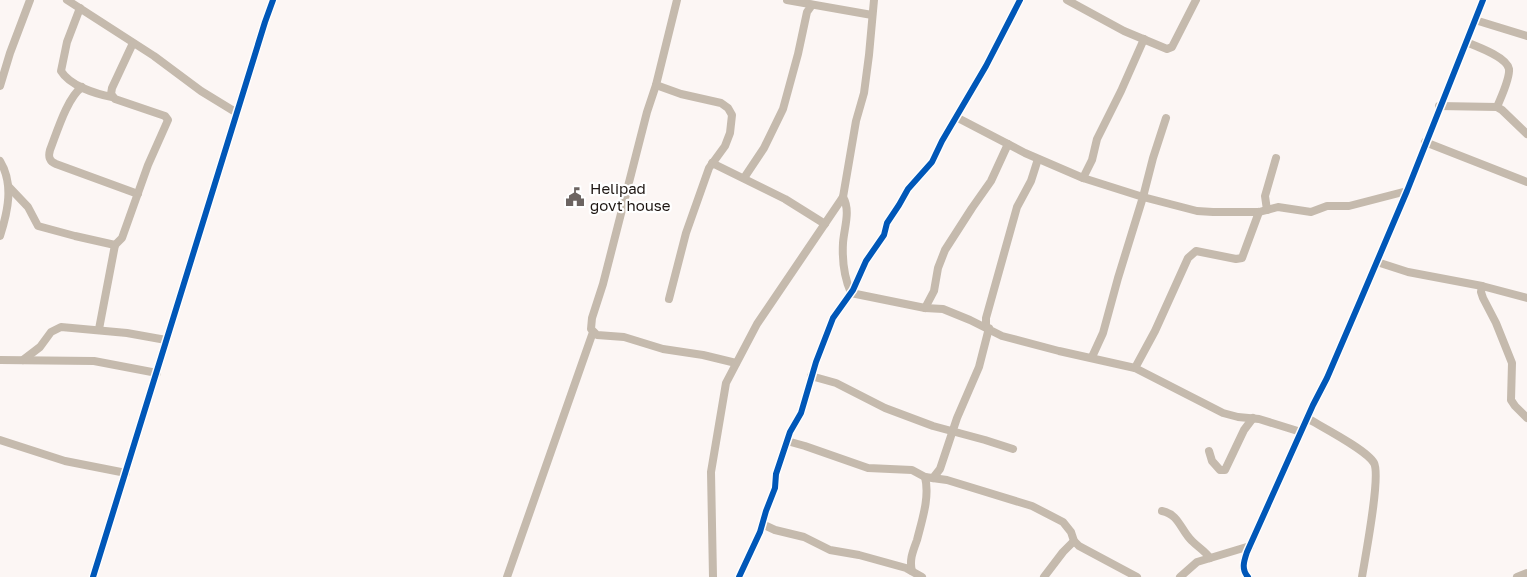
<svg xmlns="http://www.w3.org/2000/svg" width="1527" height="577" viewBox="0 0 1527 577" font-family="'Golos Text',sans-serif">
<rect width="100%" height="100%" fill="#fcf6f4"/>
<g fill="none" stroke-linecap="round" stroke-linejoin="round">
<!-- minor -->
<g stroke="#c5baad" stroke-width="8">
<path d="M67,0L154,56L201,91L237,113"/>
<path d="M787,0L872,15"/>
<path d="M1067,0L1124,31L1167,49L1172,47L1196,0"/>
<path d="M80,8L67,42L61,71C70,86 96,94 112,97"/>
<path d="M1475,20L1527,36"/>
<path d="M1466,42C1476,46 1507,57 1509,69C1510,79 1501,97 1497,107"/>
<path d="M656,85L647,112L603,284L592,318L591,329L597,335L624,337L663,349L703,355L736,363"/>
<path d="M0,86L10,53L30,0"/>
<path d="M82,87C67,98 57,132 50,150C48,157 49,161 56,164L138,194"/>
<path d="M1439,106L1497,107L1502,110L1527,134"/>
<path d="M956,117L1025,153L1083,178L1143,197L1118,278L1103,333L1092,357"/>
<path d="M1166,118L1153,158L1143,197L1197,211L1213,212H1259L1278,207L1311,212L1327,206H1349L1407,191"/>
<path d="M1425,142L1527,182"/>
<path d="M0,161C14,184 8,211 0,236"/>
<path d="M712,163L785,199L825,224"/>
<path d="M744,178L764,148L783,109L798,54L807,12L812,5"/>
<path d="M1083,178L1092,160L1097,139L1121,91L1144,39"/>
<path d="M9,187L28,207L38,226L75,236L115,245"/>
<path d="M843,197C851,211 844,228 843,243C842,261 844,277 851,293L925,308L943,309L970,320L1002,336L1059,351L1135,368"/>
<path d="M1267,210L1265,196L1276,158"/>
<path d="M1259,212L1242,258L1236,259L1196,251L1188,258L1155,331L1135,368L1223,413L1238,417L1259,419L1301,432"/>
<path d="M1377,262L1408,272L1482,286L1527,298"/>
<path d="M1482,286L1481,292L1483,298L1496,323L1512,363L1511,400L1515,406L1527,418"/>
<path d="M669,299L686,233L709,168L725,146L730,133L732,115L728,108L721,103L681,94L656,85L677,0"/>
<path d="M925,308L934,291L938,268L945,250L972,208L991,181L1008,144"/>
<path d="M986,327V318L1017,207L1031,181L1038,159"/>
<path d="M99,329L115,245L122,238L148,165L168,120L165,116L115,99L111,94L112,88L133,43"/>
<path d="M0,360L94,361L157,373"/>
<path d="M23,360L40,347L51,332L61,327L127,333L166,340"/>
<path d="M811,376L836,383L885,408L933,426L985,440L1013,449"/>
<path d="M1307,418C1322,427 1367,450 1374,463C1381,476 1365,558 1362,577"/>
<path d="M0,440L65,461L126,473"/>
<path d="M787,441L805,446L868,468L912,470L925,477L947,480L1032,506L1063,522L1071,532L1074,541L1079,546L1137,577"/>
<path d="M1209,451L1212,461L1220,470H1225L1244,430L1253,418"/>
<path d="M933,478L940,469L957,418L979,367L989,328"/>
<path d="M1162,511C1179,514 1181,531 1192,541C1198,547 1205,551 1210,558"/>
<path d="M762,524L775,530L804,537L830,550L859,555L906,568L922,577"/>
<path d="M912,571C909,560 913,551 917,540C922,520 930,497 925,477"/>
<path d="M93,577L265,22L273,0"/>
<path d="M507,577L593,332"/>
<path d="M713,577L711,472L726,383L757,324L843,197L856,121L864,93L869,55L874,0"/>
<path d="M739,577L760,532L766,511L775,488L776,474L790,432L801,413L816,362L833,318L853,290L866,261L884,235L887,223L899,205L908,189L932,162L942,141L986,66L1020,0"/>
<path d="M1044,577L1063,552L1074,541"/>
<path d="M1180,577L1197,562L1250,546"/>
<path d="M1248,577C1241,569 1244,561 1247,552L1313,405L1327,378L1361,299L1407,191L1483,0"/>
<path d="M1517,577L1527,573"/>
</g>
<!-- cycleway casing -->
<g stroke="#fff" stroke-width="9">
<g id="cycleway">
<path d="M93,577L265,22L273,0"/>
<path d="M739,577L760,532L766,511L775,488L776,474L790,432L801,413L816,362L833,318L853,290L866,261L884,235L887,223L899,205L908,189L932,162L942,141L986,66L1020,0"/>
<path d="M1248,577C1241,569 1244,561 1247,552L1313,405L1327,378L1361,299L1407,191L1483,0"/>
</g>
</g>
<!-- cycleway -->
<use href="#cycleway" stroke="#0057b8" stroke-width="6"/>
</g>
<!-- icons -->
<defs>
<g id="civic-bare" transform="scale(1.5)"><path d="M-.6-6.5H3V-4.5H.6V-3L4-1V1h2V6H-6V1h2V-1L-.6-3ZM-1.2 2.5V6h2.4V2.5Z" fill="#6c6461" stroke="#fff" stroke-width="2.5" paint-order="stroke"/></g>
</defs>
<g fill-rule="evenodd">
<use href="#civic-bare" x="575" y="197"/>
</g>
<g text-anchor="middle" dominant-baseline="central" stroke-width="4.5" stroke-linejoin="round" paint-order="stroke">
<!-- poi labels -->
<g font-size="15" fill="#1e1612" stroke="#fff" text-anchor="start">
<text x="590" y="188">Helipad<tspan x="590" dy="17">govt house</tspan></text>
</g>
</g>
</svg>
